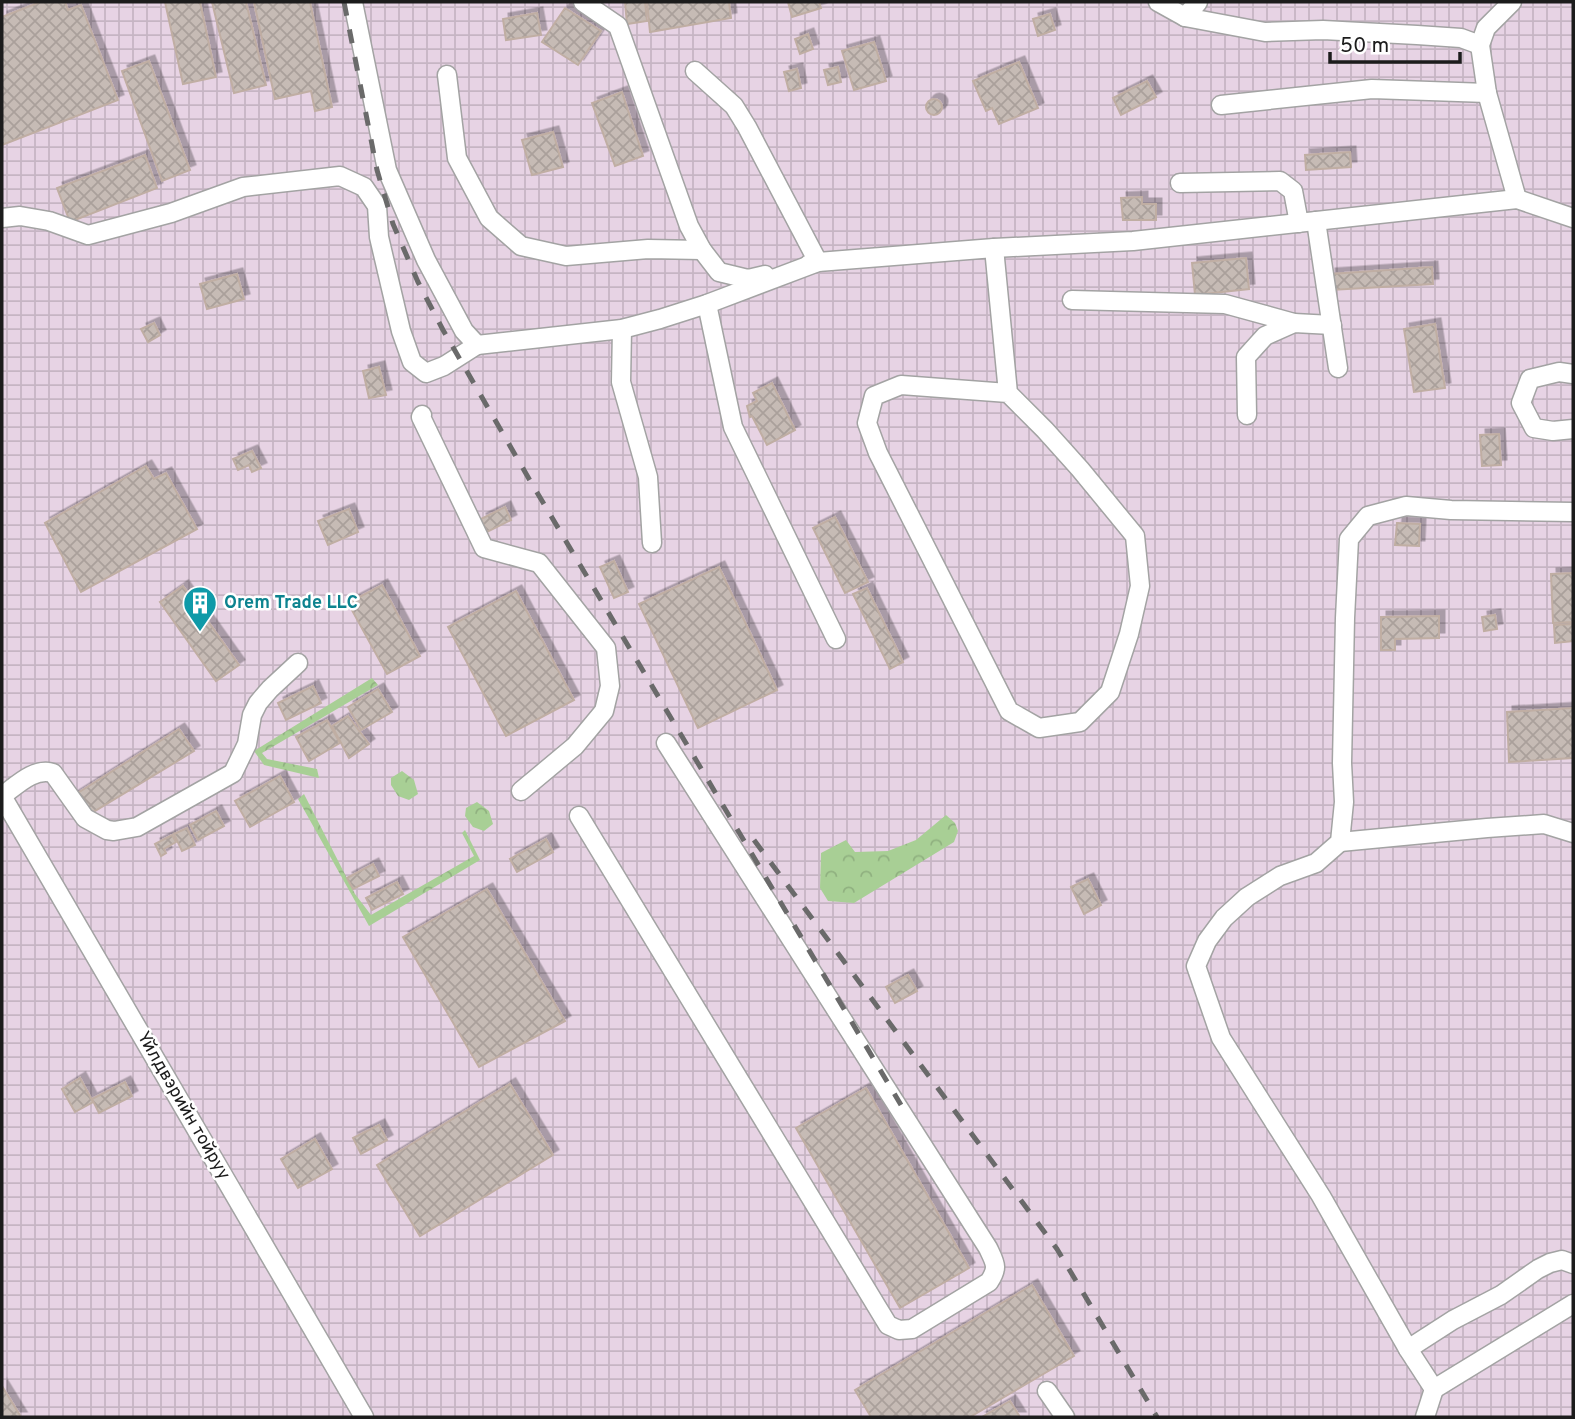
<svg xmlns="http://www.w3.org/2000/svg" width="1575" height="1419" viewBox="0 0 1575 1419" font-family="Overpass,sans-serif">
<defs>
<pattern id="industrial-grid" width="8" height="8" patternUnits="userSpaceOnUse" patternTransform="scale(1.75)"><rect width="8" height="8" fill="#e7d3e4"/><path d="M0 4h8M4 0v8" fill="none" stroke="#c6b5c3"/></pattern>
<pattern id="forest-crowns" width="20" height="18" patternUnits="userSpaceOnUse" patternTransform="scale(1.75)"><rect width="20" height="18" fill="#a8cf95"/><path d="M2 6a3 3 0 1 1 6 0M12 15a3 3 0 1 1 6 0" fill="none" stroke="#90b180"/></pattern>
<pattern id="building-cross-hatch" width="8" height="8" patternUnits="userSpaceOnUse" patternTransform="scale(1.75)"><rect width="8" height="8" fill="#c6bbb5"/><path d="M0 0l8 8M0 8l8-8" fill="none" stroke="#aaa09b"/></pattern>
<filter id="shadow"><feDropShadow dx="5.5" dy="-5.5" stdDeviation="0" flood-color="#0004"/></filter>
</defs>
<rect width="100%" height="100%" fill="#eee9e1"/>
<!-- industrial -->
<rect fill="url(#industrial-grid)" x="2" y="2" width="1571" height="1415"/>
<!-- forest -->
<g fill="url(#forest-crowns)">
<path d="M372,678L378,685L262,753L267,759L317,769L319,778L264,765L254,751Z"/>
<path d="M402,771L414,780L418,794L409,800L398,796L391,785V778Z"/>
<path d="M304,794L355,894L371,915L474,856L462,833L465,830L480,860L369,926L298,799Z"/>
<path d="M477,802L489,811L493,824L484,831L473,827L465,816L466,808Z"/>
<path d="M946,815L955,823L958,831L954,842L854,903L828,901L820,888L821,853L846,840L855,852L888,851L916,840Z"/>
</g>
<!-- building -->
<g fill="url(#building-cross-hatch)" stroke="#c0aea3" stroke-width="2" filter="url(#shadow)">
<path d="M40,2H65L68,10L81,5L118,100L2,145V17Z"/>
<path d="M165,2H200L216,77L183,84Z"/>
<path d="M212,2H246L266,85L234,93Z"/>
<path d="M254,2H310L332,107L315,111L311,91L275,99Z"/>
<path d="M625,2H645L647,21L627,24Z"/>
<path d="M647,2H729L731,18L650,32Z"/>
<path d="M788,2H819L821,8L792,17Z"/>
<path d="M565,8L601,31L578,65L542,42Z"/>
<path d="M537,13L541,35L506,40L503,19Z"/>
<path d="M1050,14L1055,30L1038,36L1033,19Z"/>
<path d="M808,34L813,49L800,54L795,39Z"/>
<path d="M874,42L886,81L854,90L842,51Z"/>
<path d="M149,61L190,170L162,181L122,71Z"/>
<path d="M1019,62L1038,108L999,124L992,108L986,111L973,81Z"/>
<path d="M838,67L841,82L828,85L824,70Z"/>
<path d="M797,69L801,88L789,91L784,72Z"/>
<path d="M1147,81L1156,97L1121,115L1113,98Z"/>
<path d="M622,92L643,156L615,166L592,103Z"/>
<circle cx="934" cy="107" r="8"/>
<path d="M553,132L563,167L532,175L522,140Z"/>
<path d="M1350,152L1351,167L1306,170L1305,155Z"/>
<path d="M145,155L157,188L70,222L57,188Z"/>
<path d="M1142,197V204H1156V220H1123L1121,198Z"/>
<path d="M1246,258L1249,289L1195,295L1192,263Z"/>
<path d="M1432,267L1433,284L1331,290L1330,274Z"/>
<path d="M237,274L244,299L207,309L200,284Z"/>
<path d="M154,323L160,335L148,342L141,329Z"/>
<path d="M1435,324L1445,388L1414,392L1404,329Z"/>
<path d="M379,367L386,395L369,398L363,371Z"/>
<path d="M772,383L795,430L767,445L752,416L750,417L747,406L757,401L753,393Z"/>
<path d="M1499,434L1501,465L1482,466L1480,435Z"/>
<path d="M252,451L261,468L252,472L249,465L238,470L233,459Z"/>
<path d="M146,466L154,479L166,473L197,529L81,592L45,523Z"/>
<path d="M505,507L511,520L487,532L481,519Z"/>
<path d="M349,509L358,532L328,545L318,521Z"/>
<path d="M835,517L868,582L845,593L813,528Z"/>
<path d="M1397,523L1420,524L1419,546L1395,545Z"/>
<path d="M614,561L628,592L614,598L600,567Z"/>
<path d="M719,567L777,690L698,728L639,604Z"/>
<path d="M1573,573V622L1553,623L1551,574Z"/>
<path d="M382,585L420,656L387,674L348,603Z"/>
<path d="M183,586L239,665L216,681L160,602Z"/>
<path d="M867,588L903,662L890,669L853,594Z"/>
<path d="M516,591L574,700L506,736L448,627Z"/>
<path d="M1495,615L1497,629L1484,631L1482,617Z"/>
<path d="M1439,616V638L1395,639V650H1381V617Z"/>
<path d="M1573,624V641L1555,643L1554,625Z"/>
<path d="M313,686L321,703L286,720L278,703Z"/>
<path d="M378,689L392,712L361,730L348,707Z"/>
<path d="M1573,708V758L1509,762L1507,712Z"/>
<path d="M348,716L369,744L349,758L332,726Z"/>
<path d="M327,720L340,743L309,761L296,737Z"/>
<path d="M179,729L194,751L85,817L73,796Z"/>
<path d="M280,776L294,802L250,827L235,801Z"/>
<path d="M216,811L224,826L198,840L190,825Z"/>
<path d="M187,828L195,845L182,851L174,834Z"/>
<path d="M172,835L176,842L164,849L166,853L161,856L155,844Z"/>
<path d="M546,839L553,852L517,872L510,859Z"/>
<path d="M373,864L379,876L353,889L347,878Z"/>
<path d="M1088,879L1101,905L1084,914L1071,887Z"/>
<path d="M397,882L403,894L372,910L366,898Z"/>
<path d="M487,889L565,1021L479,1067L403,937Z"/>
<path d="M908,975L917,991L895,1003L886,987Z"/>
<path d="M80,1078L93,1102L75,1112L62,1089Z"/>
<path d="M125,1082L132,1096L99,1113L92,1099Z"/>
<path d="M510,1084L553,1155L420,1236L377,1165Z"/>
<path d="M866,1088L969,1268L900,1308L796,1128Z"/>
<path d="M379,1125L387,1140L361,1154L353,1138Z"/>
<path d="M315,1139L332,1169L298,1188L281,1159Z"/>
<path d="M1032,1285L1074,1356L970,1417H871L855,1390Z"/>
<path d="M2,1386L21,1417H2Z"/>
<path d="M1010,1401L1020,1417H982Z"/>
</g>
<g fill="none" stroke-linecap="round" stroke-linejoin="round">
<!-- minor casing -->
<g stroke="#a3a3a3" stroke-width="21">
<g id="minor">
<path d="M353,2L387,170L426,260L464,331L477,345L622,329L660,319L707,304L818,262L994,248L1133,241L1517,199L1573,218"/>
<path d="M583,2L618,26L689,226L702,250L719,272L748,279L765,275"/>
<path d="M1158,2L1185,17L1265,32L1323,30L1417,35L1461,38L1480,45"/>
<path d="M1512,2L1486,28L1480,45L1487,93L1517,199"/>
<path d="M1185,17L1198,2"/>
<path d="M695,71L734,106L747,127L818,262L809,264"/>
<path d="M447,75L457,158L489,218L521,246L566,256L648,249L702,250"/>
<path d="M1221,105L1372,89L1487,93"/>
<path d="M1180,183L1280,181L1293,191L1299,223"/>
<path d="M2,218L20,216L49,221L88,235L171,213L243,187L340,176L364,187L377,206L379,237L401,331L412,362L426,373L444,366L477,345"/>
<path d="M1316,221L1338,368"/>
<path d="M994,248L1008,393L1045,430L1080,469L1135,536L1140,586L1129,634L1110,692L1080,722L1039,728L1009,711L878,453L867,423L874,396L901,385L1008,393"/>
<path d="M1072,300L1225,304L1294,323"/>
<path d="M707,304L733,427L836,639"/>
<path d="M622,329L621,382L648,477L652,543"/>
<path d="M1573,374L1559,372L1530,379L1521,403L1534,428L1553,431L1573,429"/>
<path d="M422,415L421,417L484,548L539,563L606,648L610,686L604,711L575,746L521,791"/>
<path d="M1247,415L1246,357L1265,336L1294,323L1332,325"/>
<path d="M2,796L364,1417"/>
<path d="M2,796C16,786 34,767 53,773L85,818L107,830L114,831L137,827L233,773L247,744L252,715L258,703L270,689L298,663"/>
<path d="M579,816L888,1325L899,1330L912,1329L989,1282C999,1267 995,1263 988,1248L666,743"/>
<path d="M1340,842L1487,828L1544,824L1573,833"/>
<path d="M1408,1349L1453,1320L1501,1295L1538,1269L1550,1263L1562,1260L1573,1264"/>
<path d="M1434,1389L1573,1304"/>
<path d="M1047,1391L1065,1417"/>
<path d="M1425,1417L1434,1389L1408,1349L1321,1196L1221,1038L1196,966L1207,941L1224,918L1247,897L1280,876L1316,863L1340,842L1344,802L1342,763L1345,618L1349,539L1368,516L1406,506L1451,510L1573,512"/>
</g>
</g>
<!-- minor -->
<use href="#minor" stroke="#fff" stroke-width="18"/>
<!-- rail -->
<g stroke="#6a6a6a" stroke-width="5" stroke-dasharray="14 14" stroke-linecap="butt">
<path d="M344,2L377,170L393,224L418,282L443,330L532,484L901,1105"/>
<path d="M754,840L1057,1249L1157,1417"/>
</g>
</g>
<!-- icons -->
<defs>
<g id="building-pin" transform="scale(1.75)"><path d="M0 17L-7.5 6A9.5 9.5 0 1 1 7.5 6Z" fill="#0f9aa8" stroke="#fff"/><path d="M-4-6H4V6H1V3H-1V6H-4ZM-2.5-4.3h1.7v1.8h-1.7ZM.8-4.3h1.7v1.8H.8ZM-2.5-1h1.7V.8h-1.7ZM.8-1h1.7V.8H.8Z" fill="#fff"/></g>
</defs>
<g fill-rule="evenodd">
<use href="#building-pin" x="200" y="603"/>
</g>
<g text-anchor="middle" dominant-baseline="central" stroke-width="5" stroke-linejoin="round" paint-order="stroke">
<!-- culture labels -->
<g font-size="18" font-weight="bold" fill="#0d838f" stroke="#fff" text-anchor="start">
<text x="224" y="603">Orem Trade LLC</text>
</g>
<!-- street labels -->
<g font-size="18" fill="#1c1c1c" stroke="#fff">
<text transform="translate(183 1106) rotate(60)">Үйлдвэрийн тойруу</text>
</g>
</g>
<!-- border -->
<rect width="1575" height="1419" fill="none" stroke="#1c1c1c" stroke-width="7"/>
<!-- scale -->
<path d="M1330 52v10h130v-10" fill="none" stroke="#1c1c1c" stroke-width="3.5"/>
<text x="1340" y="52" font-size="21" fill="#1c1c1c" stroke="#ffffff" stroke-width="5" paint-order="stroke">50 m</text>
</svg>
